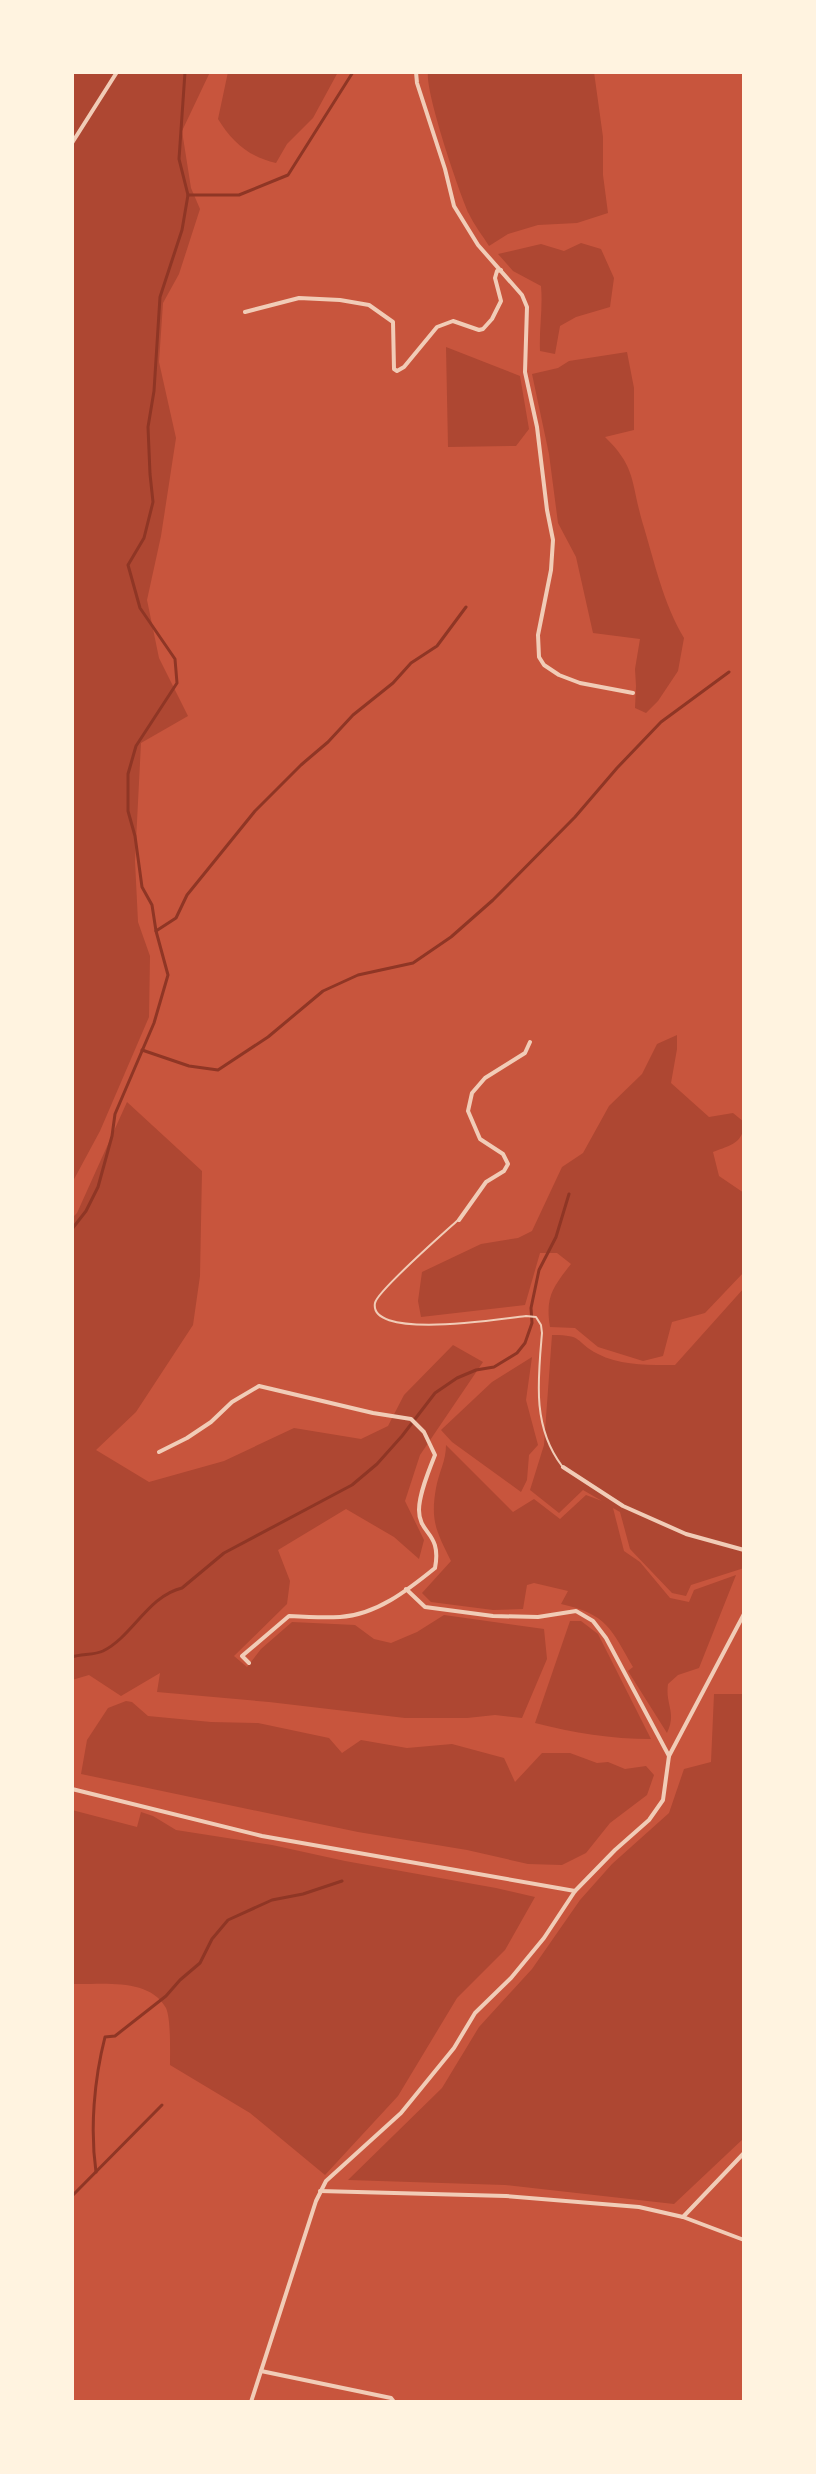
<svg xmlns="http://www.w3.org/2000/svg" width="816" height="2474" viewBox="0 0 816 2474" font-family="Mulish,sans-serif">
<rect width="100%" height="100%" fill="#c8553d"/>
<!-- green -->
<g fill="#ae4732">
<path d="M72,72H210L182,131L191,188L200,209L179,274L163,303L159,362L176,438L161,536L147,600L159,658L188,716L141,743L135,861L138,922L150,956L149,1017L100,1131L72,1183Z"/>
<path d="M228,72H338L313,118L287,144L276,163C249,157 232,142 218,119Z"/>
<path d="M428,72H594L603,137V175L608,213L577,223L538,225L508,234L489,246C483,236 474,225 469,214C459,192 425,92 428,72Z"/>
<path d="M581,243L601,249L614,278L610,307L576,317L560,326L555,354L540,351C539,329 543,308 541,286L513,271L498,254L541,244L564,251Z"/>
<path d="M446,347L520,376L529,429L516,446L448,447Z"/>
<path d="M627,352L634,388V430L605,437C636,467 631,482 642,521C654,560 663,603 684,638L678,671L658,701L646,713L635,708L636,686L635,669L640,639L593,633L576,557L558,523L549,454L532,374L558,368L569,361Z"/>
<path d="M677,1035V1049L671,1083L709,1117L733,1113L744,1122C744,1143 731,1145 713,1152L719,1176L744,1193V1272L705,1313L672,1322L663,1356L643,1361L598,1347L575,1328L550,1327C545,1297 553,1287 571,1264L557,1253H540L525,1305L421,1317L418,1301L422,1272L481,1244L518,1238L532,1231L562,1167L583,1153L609,1106L642,1074L657,1044Z"/>
<path d="M127,1102L202,1171L200,1276L193,1325L136,1412L96,1450L149,1482L224,1461L294,1428L361,1439L388,1426L404,1395L453,1345L483,1362L420,1455L405,1501L424,1540L419,1559L394,1537L346,1509L278,1550L290,1581L287,1604L234,1656L247,1667L261,1649L292,1622L355,1625L374,1639L391,1643L417,1632L444,1615L544,1629L547,1659L522,1718L495,1715L467,1718H405L269,1702L157,1692L160,1673L121,1696L89,1675L72,1680V1218L77,1213Z"/>
<path d="M744,1288V1568L691,1585L686,1596L672,1593L630,1549L620,1512L613,1508L624,1551L640,1562L670,1598L689,1602L694,1590L736,1575L699,1668L678,1675L668,1684C665,1705 677,1712 667,1733L628,1671L633,1667C611,1629 607,1614 561,1604L568,1591L534,1583L527,1585L523,1609L493,1610L431,1602L422,1593L451,1561C437,1532 430,1522 436,1488C439,1472 446,1461 446,1445L513,1512L534,1499L560,1519L586,1495L602,1501L583,1490L559,1513L530,1490L544,1445L552,1335C585,1335 573,1341 598,1354C621,1366 650,1365 675,1365Z"/>
<path d="M532,1357L526,1400L538,1445L529,1455L527,1480L521,1492L452,1442L441,1430L492,1382Z"/>
<path d="M570,1621H581L598,1634L651,1739C611,1739 574,1733 535,1723Z"/>
<path d="M714,1694H744V2138L674,2204L505,2185L348,2180L442,2088L479,2027L532,1969L580,1900L612,1864L669,1813L684,1769L711,1762Z"/>
<path d="M126,1701L132,1702L148,1716L211,1722L258,1723L329,1738L342,1753L361,1740L407,1748L452,1744L504,1758L515,1782L542,1753H570L597,1763L608,1762L625,1769L646,1766L654,1775L647,1795L610,1823L586,1853L562,1865L528,1864L467,1850L358,1832L81,1774L87,1740L108,1708Z"/>
<path d="M72,1810L137,1827L141,1812L153,1816L176,1830L272,1845L345,1861L496,1888L535,1897L505,1950L457,1998L398,2096L325,2175L250,2113L170,2065C170,2052 171,2019 166,2008C149,1977 101,1985 72,1984Z"/>
</g>
<g fill="none" stroke-linecap="round" stroke-linejoin="round">
<!-- stream -->
<g stroke="#8f3625" stroke-width="3">
<path d="M188,195H239L288,175L353,72"/>
<path d="M156,931L176,918L187,895L255,811L301,765L328,742L353,715L393,683L411,663L437,646L466,607"/>
<path d="M142,1050L189,1066L218,1070L268,1037L323,991L358,975L413,963L451,937L493,900L575,817L617,768L661,722L729,672"/>
<path d="M72,1229L86,1211L98,1187L112,1136L115,1114L154,1023L168,975L156,931L152,905L142,887L135,836L128,811V774L136,746L177,683L175,659L140,608L128,565L144,538L153,502L150,474L148,427L154,391L160,297L182,230L188,195L179,159L185,72"/>
<path d="M72,1657C81,1654 95,1655 103,1651C132,1637 148,1596 182,1588L224,1553L352,1485L377,1464L402,1436L435,1393L457,1378L476,1370L494,1367L517,1353L525,1343L532,1323L531,1308L539,1270L556,1237L569,1194"/>
<path d="M96,2172C90,2129 94,2080 105,2037L115,2036L166,1996L180,1980L200,1963L212,1939L228,1920L272,1900L303,1894L342,1881"/>
<path d="M72,2196L162,2105"/>
</g>
<!-- service -->
<path stroke="#f1ccb7" stroke-width="2" d="M458,1220C445,1232 377,1291 375,1303C368,1341 507,1318 526,1316L536,1317L541,1325L542,1333C538,1379 532,1427 562,1466"/>
<!-- minor -->
<g stroke="#f1ccb7" stroke-width="4">
<path d="M416,72L417,83L445,169L454,206L478,245L522,295L527,307L525,372L537,427L547,510L553,540L551,570L538,635L539,657L544,665L559,675L580,683L633,693"/>
<path d="M72,143L117,72"/>
<path d="M245,312L299,298L340,300L369,305L393,322L394,369L397,371L404,367L437,327L453,321L479,330L483,329L492,319L501,301L495,278L497,271L501,270"/>
<path d="M459,1220L486,1182L504,1171L508,1164L503,1154L480,1139L468,1111L472,1093L485,1078L525,1053L530,1042"/>
<path d="M159,1452L187,1438L211,1422L232,1402L259,1386L373,1413L411,1419L424,1432L435,1455C429,1470 419,1494 419,1510C419,1535 442,1532 435,1568C408,1590 376,1615 340,1617C323,1618 305,1617 289,1616L242,1656L249,1663"/>
<path d="M563,1467L623,1506L686,1534L744,1550"/>
<path d="M406,1589L425,1607L493,1616L538,1617L576,1611L593,1621L606,1638L669,1756"/>
<path d="M72,1789L262,1836L575,1891"/>
<path d="M320,2191L506,2196L639,2207L683,2217L744,2240"/>
<path d="M683,2217L744,2153"/>
<path d="M261,2371L391,2398L394,2402"/>
<path d="M251,2402L316,2201L326,2181L401,2113L454,2048L475,2013L511,1978L544,1938L575,1891L615,1850L649,1820L663,1800L669,1756L744,1614"/>
</g>
</g>
<!-- border -->
<rect width="816" height="2474" fill="none" stroke="#fff3e0" stroke-width="148"/>
</svg>
